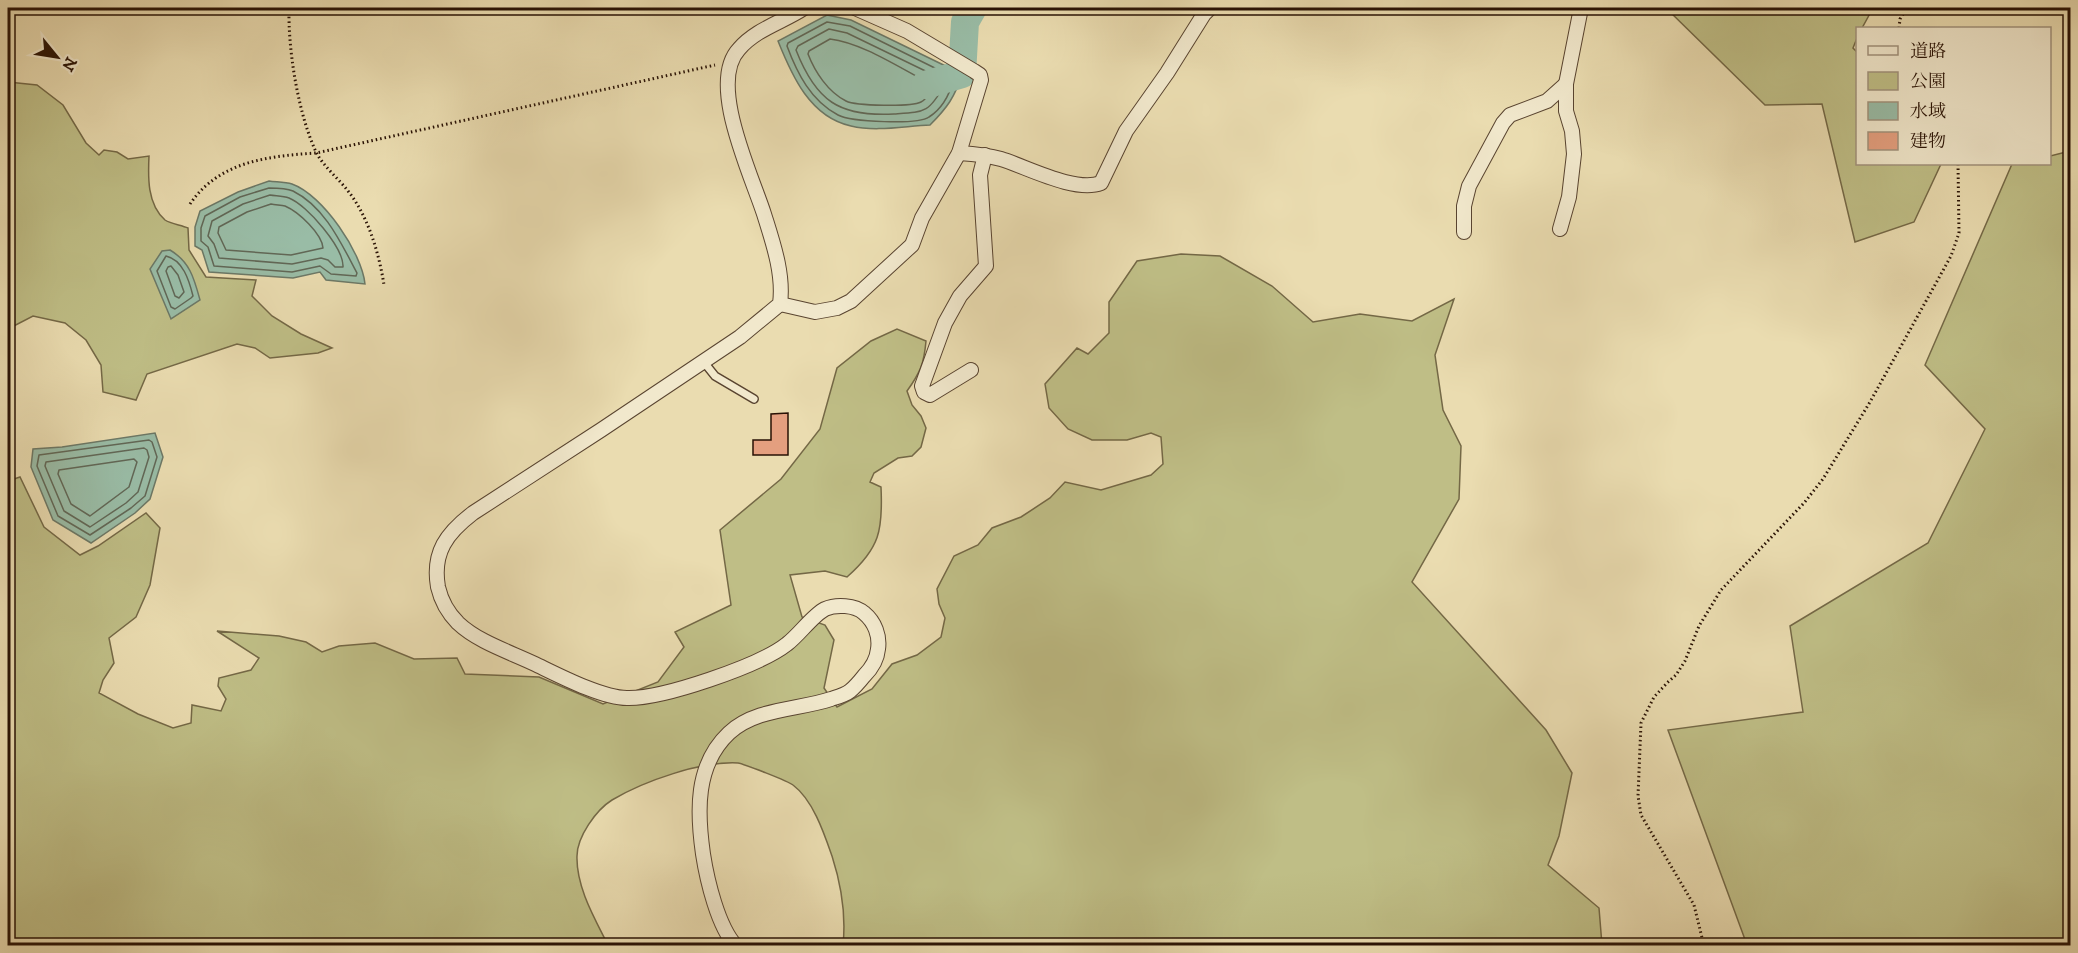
<svg xmlns="http://www.w3.org/2000/svg" width="2078" height="953" viewBox="0 0 2078 953" font-family="'IM FELL DW Pica','Noto Serif JP',serif">
<rect width="100%" height="100%" fill="#eadcb0"/>
<filter id="stains"><feTurbulence type="fractalNoise" baseFrequency=".00333" numOctaves="4"/><feColorMatrix values="0 0 0 0 .2 0 0 0 0 .09 0 0 0 0 .02 0 0 0 .5 -.17"/></filter>
<radialGradient id="worn" r=".72"><stop offset=".6" stop-color="#630" stop-opacity="0"/><stop offset="1" stop-color="#630" stop-opacity=".3"/></radialGradient>
<!-- green -->
<g fill="#bfbe86" stroke="#746846" stroke-width="1.5">
<path d="M1666,8H1873L1862,28H1858L1857,38L1853,48L1858,53V164H1941L1914,222L1855,242L1822,104L1765,105Z"/>
<path d="M8,82L37,85L63,105L86,143L99,155L104,150L117,152L128,159L149,156C148,177 147,204 165,220C171,224 181,225 188,228L189,250L206,277L256,280L252,296L272,316L301,334L332,348L318,353L270,358L255,348L237,344L147,374L136,400L103,392L101,365L86,340L65,323L33,316L8,329Z"/>
<path d="M2070,151V945H1747L1668,730L1803,712L1790,626L1928,543L1985,429L1925,365L2012,164H2050V156Z"/>
<path d="M1181,254L1220,256L1272,286L1313,322L1360,314L1412,321L1454,299L1435,355L1443,410L1461,446L1459,499L1412,582L1546,730L1572,773L1559,836L1548,865L1599,908L1602,945H843C846,916 841,884 832,856C824,833 813,800 793,785C788,781 744,764 738,763C701,761 644,781 612,800C596,810 577,837 577,856C576,887 595,919 608,945L8,946V481L20,477L44,527L80,555L98,546L146,513L160,528L150,585L136,617L109,638L114,663L103,680L99,693L138,714L173,728L191,723L192,705L221,711L226,699L218,686L219,678L251,670L259,658L217,631L279,636L306,642L322,652L339,646L375,643L414,659L457,658L465,674L539,677L603,704L658,682L684,647L675,632L731,605L720,530L781,479L820,429L837,368L871,341L897,329L926,341C924,364 920,373 907,391L912,405L921,416L926,428L921,447L912,456L898,458L874,473L870,482L881,487C883,530 880,548 847,577L825,571L790,575L802,617L825,625L834,640L824,688L837,707L872,689L892,664L917,655L941,637L945,618L939,604L937,589L954,556L978,545L992,528L1021,517L1050,498L1065,482L1101,490L1151,475L1163,464L1161,437L1151,433L1127,440H1092L1068,429L1049,408L1045,384L1077,348L1088,354L1109,333V302L1137,261Z"/>
</g>
<!-- water -->
<g fill="#99bca6" stroke="#6c7866" stroke-width="1.5">
<path d="M827,15L851,20L962,74C955,97 947,108 930,125C905,126 876,132 851,126C810,117 792,76 778,41Z"/>
<path d="M269,181C276,182 285,182 292,184C323,195 362,253 365,284L326,280L320,272L293,278L209,272L202,250L195,246V227L200,211L238,192Z"/>
<path d="M170,250C190,262 194,278 200,300L171,319L150,269L162,251Z"/>
<path d="M155,433L163,457L150,499L135,513L91,543L53,520L31,467L33,449L62,447Z"/>
</g>
<g fill="none" stroke-linecap="round" stroke-linejoin="round">
<!-- shore -->
<g stroke="#616756" stroke-width="1.5">
<path d="M827,22L850,26L953,77L954,79C950,93 942,109 929,117C918,125 851,122 838,115C811,101 797,73 787,46L788,43Z"/>
<path d="M829,29L847,33L944,80L945,84C929,113 925,112 894,114C839,117 816,101 796,50L798,46Z"/>
<path d="M830,39C863,43 901,69 931,84L933,88C930,92 926,100 921,102C911,107 856,106 846,101C828,92 815,72 808,54L809,51Z"/>
<path d="M269,188C276,188 286,188 293,191C325,207 341,243 357,273L356,276L331,274L320,266L292,272L214,266L208,247L201,241V228L205,216L240,197Z"/>
<path d="M270,195C276,196 283,196 289,198C307,205 344,248 343,267H335L328,260L321,258L292,264L219,258L214,244L208,236L212,221L243,204Z"/>
<path d="M271,204C275,205 281,205 285,206C299,212 322,234 323,248L291,255L226,250L218,233L219,227L247,212Z"/>
<path d="M166,256C183,260 189,280 193,296L191,298L175,309L171,307L157,271Z"/>
<path d="M171,266L178,275L184,292L179,298L175,296L166,271L168,267Z"/>
<path d="M149,440L152,442L157,457L145,496L131,508L90,535L58,516L37,466L39,455Z"/>
<path d="M144,448L147,450L149,457L138,492L126,503L90,527L64,511L45,466L46,462Z"/>
<path d="M134,459L137,462L129,487L90,516L71,504L58,474L59,470Z"/>
</g>
<!-- river -->
<path stroke="#99bca6" stroke-width="28" d="M925,85L962,74L965,22L973,8"/>
</g>
<!-- building -->
<path fill="#e49f7f" stroke="#291205" stroke-width="1.5" d="M788,413V455H753V440H771V414Z"/>
<g fill="none" stroke-linecap="round" stroke-linejoin="round">
<!-- lane casing -->
<g stroke="#594430" stroke-width="10">
<path id="lane" d="M703,361L715,376L754,399"/>
</g>
<!-- street casing -->
<g stroke="#594430" stroke-width="16">
<g id="street">
<path d="M959,153C974,154 987,155 1001,159C1027,167 1075,193 1101,183L1126,131L1167,73L1204,14L1210,8"/>
<path d="M1560,229L1569,197L1574,154L1572,131L1566,111V84L1581,8"/>
<path d="M1464,232V206L1469,186L1503,123L1510,115L1547,101L1566,84"/>
<path d="M780,304L815,312L837,308L851,301L912,245L922,218L959,153L981,80L980,75L974,71L907,31L855,8"/>
<path d="M971,370L930,395L924,392L922,386L945,323L960,296L986,266L980,175L985,155"/>
<path d="M736,946C718,927 707,880 703,854C697,812 695,765 729,733C756,708 798,710 831,699C837,697 845,695 850,691C855,687 860,681 864,676C871,669 877,660 878,649C880,636 875,622 864,613C855,605 836,604 825,609C813,615 799,635 787,644C759,666 662,699 627,698C602,698 558,675 535,664C510,652 478,642 458,623C448,613 441,600 438,587C432,552 447,533 473,513L601,430L740,337L780,304C784,274 773,243 764,214C752,176 707,83 739,49C756,29 783,22 804,8"/>
</g>
</g>
<!-- path -->
<g stroke="#291205" stroke-width="3" stroke-dasharray="1.5 3" stroke-linecap="butt">
<path d="M289,8C288,50 298,113 316,152C323,166 338,178 348,191C368,216 379,253 384,285"/>
<path d="M1899,28L1900,19L1907,8"/>
<path d="M190,204C219,161 269,156 316,153L715,65"/>
<path d="M1704,946L1694,905L1641,815L1638,796L1641,723L1654,697L1668,682L1676,675L1685,661L1699,626L1721,590L1804,503L1823,479L1870,402L1951,256L1959,233L1958,164"/>
</g>
<!-- lane -->
<use href="#lane" stroke="#f1e8cc" stroke-width="7"/>
<!-- street -->
<use href="#street" stroke="#f1e8cc" stroke-width="14"/>
</g>
<!-- margin -->
<rect width="2078" height="953" fill="none" stroke="#eadcb0" stroke-width="30"/>
<rect x="9" y="9" width="2060" height="935" fill="none" stroke="#291205" stroke-width="3"/>
<rect x="15" y="15" width="2048" height="923" fill="none" stroke="#291205" stroke-width="1.5"/>
<!-- legend -->
<rect x="1856" y="27" width="195" height="138" fill="#f1e8cc" stroke="#a1927c" stroke-width="1.5"/>
<rect x="1868" y="46" width="30" height="9" fill="#f1e8cc" stroke="#a1927c" stroke-width="1.5"/>
<text x="1910" y="57" font-size="18" fill="#291205">道路</text>
<rect x="1868" y="72" width="30" height="18" fill="#bfbe86" stroke="#a1927c" stroke-width="1.5"/>
<text x="1910" y="87" font-size="18" fill="#291205">公園</text>
<rect x="1868" y="102" width="30" height="18" fill="#99bca6" stroke="#a1927c" stroke-width="1.5"/>
<text x="1910" y="117" font-size="18" fill="#291205">水域</text>
<rect x="1868" y="132" width="30" height="18" fill="#e49f7f" stroke="#a1927c" stroke-width="1.5"/>
<text x="1910" y="147" font-size="18" fill="#291205">建物</text>
<!-- north arrow -->
<g transform="translate(57 57) rotate(120)" stroke="#f1e8cc" stroke-width="4.5" paint-order="stroke">
<path d="M0-4.5L10 22L0 15L-10 22Z" fill="#291205"/>
<text y="-9" font-size="16" font-weight="bold" text-anchor="middle" fill="#291205">N</text>
</g>
<rect width="100%" height="100%" filter="url(#stains)"/>
<rect width="100%" height="100%" fill="url(#worn)"/>
</svg>
